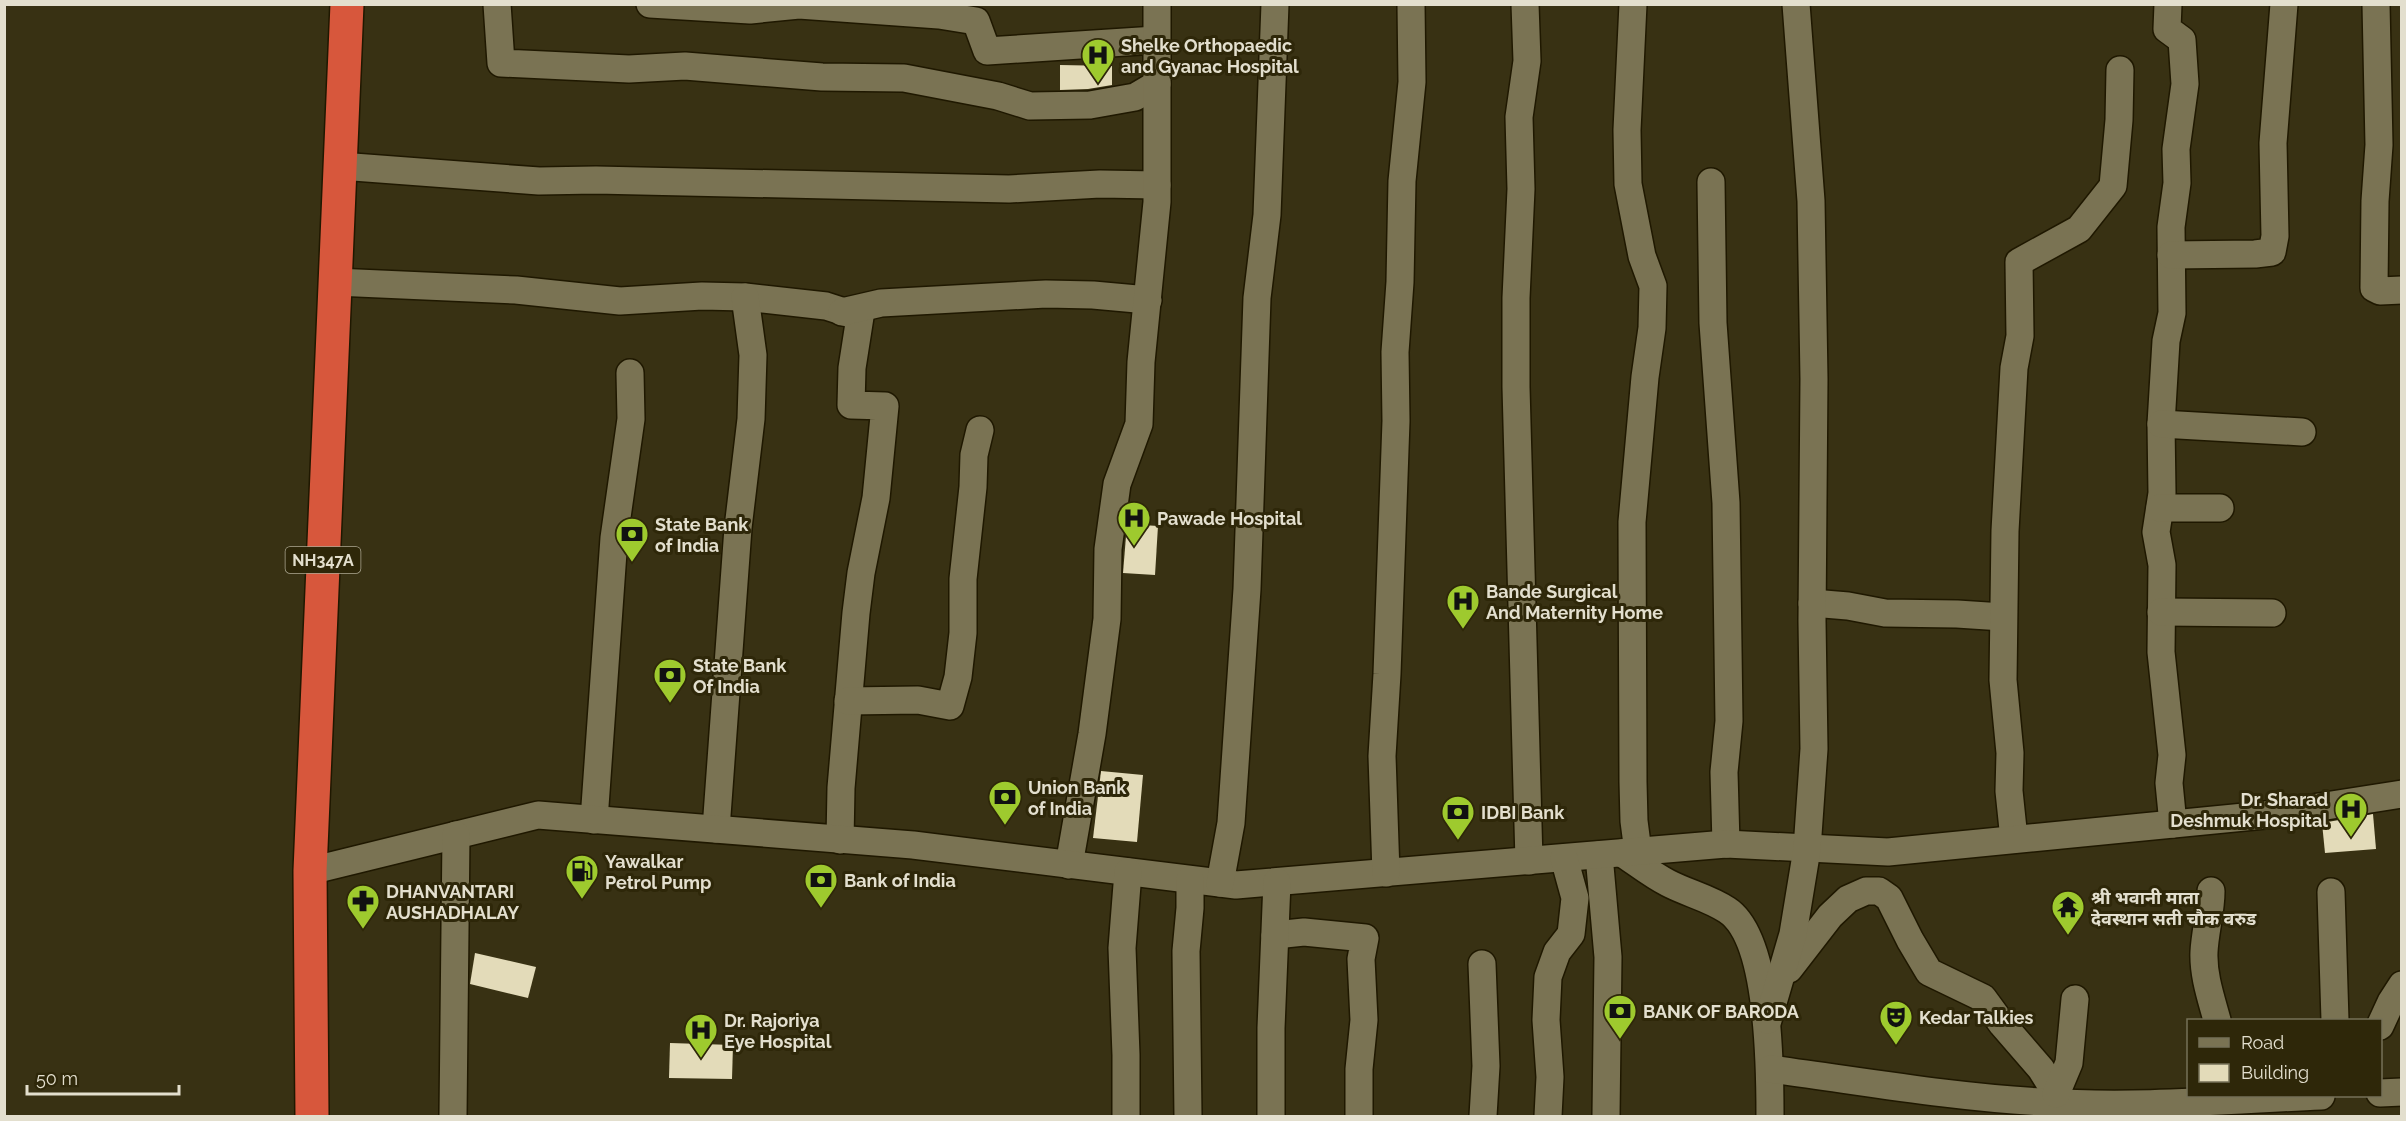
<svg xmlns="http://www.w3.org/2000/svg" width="2406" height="1121" viewBox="0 0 2406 1121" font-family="Raleway,'Noto Sans Devanagari',sans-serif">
<rect width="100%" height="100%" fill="#383113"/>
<!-- building -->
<g fill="#e3dbb9">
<path d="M1060,65L1112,66V85L1088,89L1060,90Z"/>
<path d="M1127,524L1158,526L1155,575L1123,573Z"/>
<path d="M1101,771L1143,775L1137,842L1093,838Z"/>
<path d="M2373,814L2376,849L2325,853L2322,823Z"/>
<path d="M475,953L536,967L528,998L470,984Z"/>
<path d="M670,1043L733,1045L732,1079L669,1078Z"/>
</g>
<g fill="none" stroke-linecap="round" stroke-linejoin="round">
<!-- minor casing -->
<g stroke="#1f1800" stroke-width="30">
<g id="minor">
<path d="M497,4L501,63L629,69L685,66L822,77L904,78L998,96L1030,106L1090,105L1135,97L1157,84"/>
<path d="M650,4L750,10L799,5L939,15L976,21L987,51L1156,40"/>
<path d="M1525,4L1527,61L1519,117L1521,189L1516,298V387L1529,861"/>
<path d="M1633,4L1627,130L1628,184L1642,256L1653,286L1652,328L1645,377L1632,522L1633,782L1634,821L1638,852"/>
<path d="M2168,4L2167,29L2182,40L2185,84L2176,149L2177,183L2171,227L2172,313L2166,341L2161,424L2162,493L2156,532L2162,565L2161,652L2172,755L2169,783L2173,824"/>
<path d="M2376,4L2379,145L2375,201L2374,288L2380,291L2402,290"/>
<path d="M340,166L539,181L596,180L1009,189L1100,184L1157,185"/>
<path d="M1711,182L1713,323L1726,503L1729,721L1724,772L1726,844"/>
<path d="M2171,255L2255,254L2272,252L2275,236L2273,143L2284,4"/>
<path d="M335,282L516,290L620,301L702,296L745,297L826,306L860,317L852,368L851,405L885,406L876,498L861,573L856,613L841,788L840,840"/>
<path d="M842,312L881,303L1046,294L1093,295L1148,300"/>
<path d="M2161,424L2302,432"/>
<path d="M2160,508H2220"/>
<path d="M1812,603L1848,606L1885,613L1957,614L2003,617"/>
<path d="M2161,612L2272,613"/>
<path d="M848,701L918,700L950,706L958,677L963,633V579L973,487L974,455L980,430"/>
<path d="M594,820L614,538L631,419L630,373"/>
<path d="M716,829L738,528L751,419L753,355L745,297"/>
<path d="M2014,839L2009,791L2010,753L2003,680L2005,531L2014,368L2020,336L2019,262L2079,229L2113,186L2119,120L2120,70"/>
<path d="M1622,853C1637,863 1652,875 1668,883C1687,893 1709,898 1727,910C1770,938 1770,1068 1770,1116"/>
<path d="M1599,855L1608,957L1606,1116"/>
<path d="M1069,865L1092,734L1107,619L1108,549L1117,484L1139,424L1141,362L1157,202V4"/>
<path d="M310,871L538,815L913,845L1236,885L1726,844L1888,852L2275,814L2402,794"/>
<path d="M1386,873L1382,756L1387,674L1396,421L1395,352L1400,282L1402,181L1412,82L1411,4"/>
<path d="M1220,883L1231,823L1247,589L1257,298L1267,215L1275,4"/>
<path d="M2211,891C2211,912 2205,931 2204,952C2203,975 2211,998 2217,1020"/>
<path d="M2331,892L2335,1020"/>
<path d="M1275,935L1304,932L1365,938L1361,959L1364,1020L1359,1069V1116"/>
<path d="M1482,964L1486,1066L1483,1116"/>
<path d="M1789,969L1830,916L1848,899L1866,891H1879L1889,898L1910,940L1929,972L1983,998L2002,1024L2041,1069L2062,1103"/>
<path d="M1768,1020L1793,934L1807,849L1814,749L1812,621L1814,379L1811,201L1796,4"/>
<path d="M2380,1026L2391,1002L2402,985"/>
<path d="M1770,1069C1861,1081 1951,1097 2042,1102C2135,1108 2228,1100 2321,1096"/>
<path d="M2380,1093L2402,1092"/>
<path d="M2056,1094L2069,1063L2075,999"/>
<path d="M453,1116L456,835"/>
<path d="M1126,1116V1055L1122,948L1128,872"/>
<path d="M1188,1116L1186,951L1190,908V880"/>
<path d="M1271,1116V1028L1277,882"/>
<path d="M1548,1116L1550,1077L1546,1020L1548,977L1557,952L1571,934L1575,898L1564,858"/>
</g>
</g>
<!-- highway casing -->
<g stroke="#1f1800" stroke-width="36">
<path id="highway" d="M312,1116L310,871L347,4"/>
</g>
<!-- minor -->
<use href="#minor" stroke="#7a7353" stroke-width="27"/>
<!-- highway -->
<use href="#highway" stroke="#d7573c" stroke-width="33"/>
</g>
<!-- icons -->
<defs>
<g id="hospital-pin" transform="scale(1.725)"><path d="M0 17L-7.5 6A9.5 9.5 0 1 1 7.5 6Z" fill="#9eca2e" stroke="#2e2709"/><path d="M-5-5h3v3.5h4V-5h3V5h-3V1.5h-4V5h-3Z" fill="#111"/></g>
<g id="bank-pin" transform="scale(1.725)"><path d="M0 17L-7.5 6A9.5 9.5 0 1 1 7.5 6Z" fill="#9eca2e" stroke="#2e2709"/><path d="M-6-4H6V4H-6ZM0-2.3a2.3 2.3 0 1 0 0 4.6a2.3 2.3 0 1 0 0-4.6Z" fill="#111"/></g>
<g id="fuel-pin" transform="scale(1.725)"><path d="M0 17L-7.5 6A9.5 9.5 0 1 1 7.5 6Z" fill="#9eca2e" stroke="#2e2709"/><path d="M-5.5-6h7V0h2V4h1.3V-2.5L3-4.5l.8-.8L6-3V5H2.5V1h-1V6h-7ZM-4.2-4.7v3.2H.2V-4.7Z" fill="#111"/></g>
<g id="pharmacy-pin" transform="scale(1.725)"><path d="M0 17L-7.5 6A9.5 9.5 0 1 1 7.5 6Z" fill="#9eca2e" stroke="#2e2709"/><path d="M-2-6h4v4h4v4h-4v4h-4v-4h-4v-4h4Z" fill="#111"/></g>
<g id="temple-pin" transform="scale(1.725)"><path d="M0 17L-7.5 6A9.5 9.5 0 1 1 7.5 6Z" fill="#9eca2e" stroke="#2e2709"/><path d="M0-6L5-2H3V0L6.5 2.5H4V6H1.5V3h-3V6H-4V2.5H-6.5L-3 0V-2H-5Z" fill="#111"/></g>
<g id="theatre-pin" transform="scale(1.725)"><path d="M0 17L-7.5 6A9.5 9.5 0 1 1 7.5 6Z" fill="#9eca2e" stroke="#2e2709"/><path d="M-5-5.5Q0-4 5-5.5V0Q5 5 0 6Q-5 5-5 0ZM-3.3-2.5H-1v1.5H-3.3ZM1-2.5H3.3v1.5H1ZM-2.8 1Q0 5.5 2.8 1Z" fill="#111"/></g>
</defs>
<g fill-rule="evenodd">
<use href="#hospital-pin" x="1098" y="55"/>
<use href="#hospital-pin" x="1134" y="518"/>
<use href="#bank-pin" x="632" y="534"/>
<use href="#hospital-pin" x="1463" y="601"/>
<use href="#bank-pin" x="670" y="675"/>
<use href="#bank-pin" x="1005" y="797"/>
<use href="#hospital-pin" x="2351" y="809"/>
<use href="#bank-pin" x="1458" y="812"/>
<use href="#fuel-pin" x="582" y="871"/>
<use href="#bank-pin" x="821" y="880"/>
<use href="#pharmacy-pin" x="363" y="901"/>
<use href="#temple-pin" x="2068" y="907"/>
<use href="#bank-pin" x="1620" y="1011"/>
<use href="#theatre-pin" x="1896" y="1017"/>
<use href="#hospital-pin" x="701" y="1030"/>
</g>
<g text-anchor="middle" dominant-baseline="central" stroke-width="6" stroke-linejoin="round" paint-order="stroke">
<!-- shield labels -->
<rect fill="#2e2709" stroke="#ada893" stroke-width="1.5" x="285.5" y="547" width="75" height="26" rx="4.5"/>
<g font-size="16" font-weight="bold" fill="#e3dfce">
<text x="323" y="560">NH347A</text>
</g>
<!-- poi labels -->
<g font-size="18" font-weight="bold" fill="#e3dfce" stroke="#2e2709" text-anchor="start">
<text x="1121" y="45">Shelke Orthopaedic<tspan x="1121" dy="21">and Gyanac Hospital</tspan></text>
<text x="1157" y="518">Pawade Hospital</text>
<text x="655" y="524">State Bank<tspan x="655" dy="21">of India</tspan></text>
<text x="1486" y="591">Bande Surgical<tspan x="1486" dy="21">And Maternity Home</tspan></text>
<text x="693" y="665">State Bank<tspan x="693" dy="21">Of India</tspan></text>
<text x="1028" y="787">Union Bank<tspan x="1028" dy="21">of India</tspan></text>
<text x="2328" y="799" text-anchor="end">Dr. Sharad<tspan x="2328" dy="21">Deshmuk Hospital</tspan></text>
<text x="1481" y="812">IDBI Bank</text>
<text x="605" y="861">Yawalkar<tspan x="605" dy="21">Petrol Pump</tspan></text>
<text x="844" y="880">Bank of India</text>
<text x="386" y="891">DHANVANTARI<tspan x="386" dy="21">AUSHADHALAY</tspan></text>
<text x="2091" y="897">श्री भवानी माता<tspan x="2091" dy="21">देवस्थान सती चौक वरुड</tspan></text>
<text x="1643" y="1011">BANK OF BARODA</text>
<text x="1919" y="1017">Kedar Talkies</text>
<text x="724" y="1020">Dr. Rajoriya<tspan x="724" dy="21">Eye Hospital</tspan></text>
</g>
</g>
<!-- border -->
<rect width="2406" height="1121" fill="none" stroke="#e3dfce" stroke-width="12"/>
<!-- legend -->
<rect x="2187" y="1019" width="195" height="78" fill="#2e2709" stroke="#767158" stroke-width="1.5"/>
<rect x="2199" y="1038" width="30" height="9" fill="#7a7353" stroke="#767158" stroke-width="1.5"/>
<text x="2241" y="1049" font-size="18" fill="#e3dfce">Road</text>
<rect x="2199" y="1064" width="30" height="18" fill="#e3dbb9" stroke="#767158" stroke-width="1.5"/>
<text x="2241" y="1079" font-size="18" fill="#e3dfce">Building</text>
<!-- scale -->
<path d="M27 1085v9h152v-9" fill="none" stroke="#e3dfce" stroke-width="3"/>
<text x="36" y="1085" font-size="18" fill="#e3dfce" stroke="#2e2709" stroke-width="4.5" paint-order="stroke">50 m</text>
</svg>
